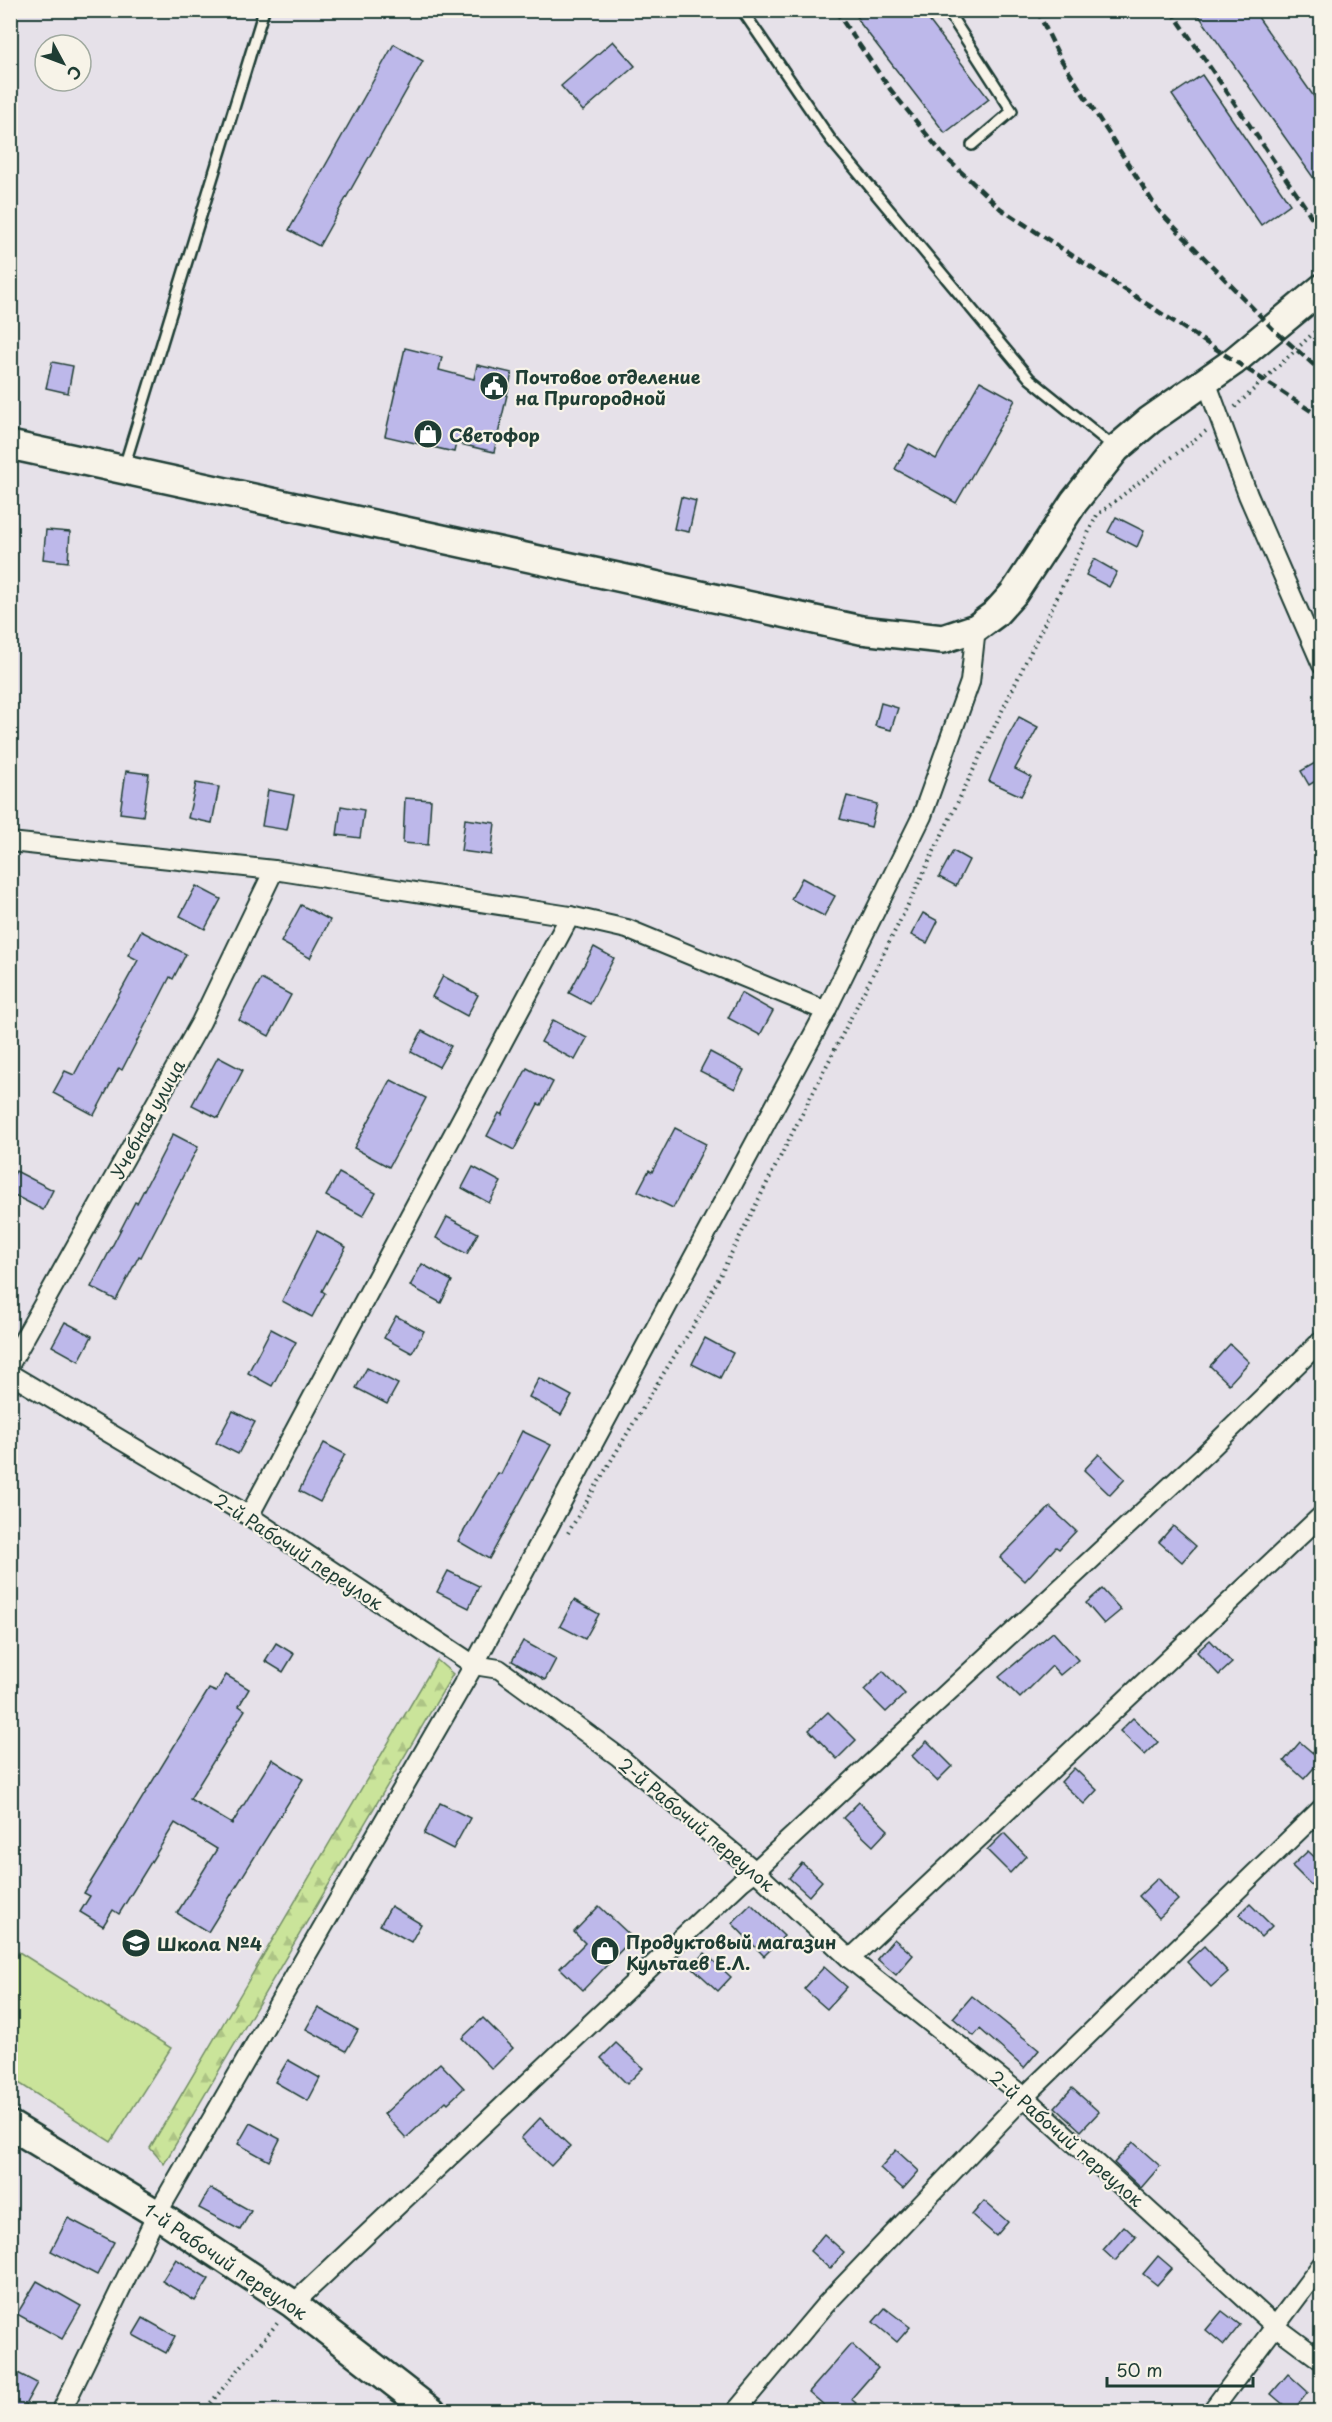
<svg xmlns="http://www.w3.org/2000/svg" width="1332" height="2422" viewBox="0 0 1332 2422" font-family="'Playpen Sans',sans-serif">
<defs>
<pattern id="forest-firs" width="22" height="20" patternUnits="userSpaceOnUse" patternTransform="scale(1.5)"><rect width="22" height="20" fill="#cae49a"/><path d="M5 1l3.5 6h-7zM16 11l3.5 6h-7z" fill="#adc485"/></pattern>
</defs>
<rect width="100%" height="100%" fill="#e6e1e9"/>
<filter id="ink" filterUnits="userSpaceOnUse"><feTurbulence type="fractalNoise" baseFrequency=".0167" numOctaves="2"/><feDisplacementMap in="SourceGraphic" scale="12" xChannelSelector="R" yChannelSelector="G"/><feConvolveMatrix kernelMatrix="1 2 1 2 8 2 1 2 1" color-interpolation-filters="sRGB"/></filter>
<g filter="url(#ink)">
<!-- forest -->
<path fill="url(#forest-firs)" stroke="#749067" stroke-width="1.5" d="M437,1660L453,1674L164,2164L150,2148Z"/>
<!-- pitch -->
<path fill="#cae49a" stroke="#749067" stroke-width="1.5" d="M19,1952L171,2048L111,2142L11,2078V1966Z"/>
<!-- building -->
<g fill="#bdb8ea" stroke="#1f3d34" stroke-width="1.5">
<path d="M854,10H921L989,99L945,133L860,23Z"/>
<path d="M1195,10H1253L1322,108V190Z"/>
<path d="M613,41L635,66L583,111L561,86Z"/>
<path d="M394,44L423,61L319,246L289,230Z"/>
<path d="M1202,75L1290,204L1261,225L1172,95Z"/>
<path d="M405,348L442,357L439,370L474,379L477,365L512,373L494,452L456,443L454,452L385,436Z"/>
<path d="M52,362L73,366L68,393L46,388Z"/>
<path d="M980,381L1015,400L956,503L895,469L909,444L936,459Z"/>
<path d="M681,497L696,501L689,532L674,529Z"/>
<path d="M1116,517L1144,531L1137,547L1108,532Z"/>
<path d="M46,530L70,532L68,562L43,559Z"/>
<path d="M1094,559L1117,572L1109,587L1086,575Z"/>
<path d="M881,703L898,708L891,730L875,726Z"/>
<path d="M1019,717L1038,727L1015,769L1031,777L1021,796L989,781L1005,742Z"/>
<path d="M1322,759V777L1309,785L1301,771Z"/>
<path d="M126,771L149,774L143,816L120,813Z"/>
<path d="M196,783L219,787L212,823L188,818Z"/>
<path d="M268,790L294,795L287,830L262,826Z"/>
<path d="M847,796L877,804L871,827L840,819Z"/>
<path d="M405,798L431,800L428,845L403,843Z"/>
<path d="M341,806L364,810L360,838L337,835Z"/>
<path d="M465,819L495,823L491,855L461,851Z"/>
<path d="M953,851L969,860L956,886L939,877Z"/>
<path d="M802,878L835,896L824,916L791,899Z"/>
<path d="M196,886L221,899L205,929L180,916Z"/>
<path d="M301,905L330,920L310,958L281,942Z"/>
<path d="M923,913L938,921L927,943L911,935Z"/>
<path d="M141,931L186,954L173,979L170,977L122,1070L119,1068L94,1115L53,1093L65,1071L74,1075L99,1028L100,1029L138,960L128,955Z"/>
<path d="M594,947L614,958L590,1004L569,993Z"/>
<path d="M443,976L478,995L467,1016L432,997Z"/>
<path d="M261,979L291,995L269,1036L239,1020Z"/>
<path d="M741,993L773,1011L760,1035L728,1018Z"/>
<path d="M553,1020L587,1038L575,1060L541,1042Z"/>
<path d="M422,1031L451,1046L439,1067L411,1052Z"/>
<path d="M710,1052L744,1070L735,1089L700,1071Z"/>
<path d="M218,1057L243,1070L218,1118L192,1105Z"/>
<path d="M527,1068L553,1082L541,1105L538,1104L514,1150L487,1136L499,1113L502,1115Z"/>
<path d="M391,1080L426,1098L389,1167L354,1148Z"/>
<path d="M675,1128L706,1144L673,1208L638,1191L649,1170L652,1172Z"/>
<path d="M173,1134L198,1147L141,1257L139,1256L116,1300L91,1287L135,1202L137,1203Z"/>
<path d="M473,1167L501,1182L489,1203L462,1188Z"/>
<path d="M16,1171L53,1190L43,1210L10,1193V1182Z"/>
<path d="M339,1173L376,1193L363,1216L326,1196Z"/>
<path d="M447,1217L478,1233L467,1254L436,1238Z"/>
<path d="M317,1231L346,1247L322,1291L325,1293L312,1317L282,1301Z"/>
<path d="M422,1264L452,1281L441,1303L410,1286Z"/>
<path d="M396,1316L424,1331L412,1353L384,1338Z"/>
<path d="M65,1322L92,1336L79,1361L52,1346Z"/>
<path d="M271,1329L296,1342L272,1386L248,1373Z"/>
<path d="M705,1338L733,1353L720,1378L692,1364Z"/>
<path d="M1230,1344L1249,1362L1229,1384L1210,1366Z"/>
<path d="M367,1368L398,1384L387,1404L356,1388Z"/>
<path d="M539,1378L572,1396L561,1415L529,1397Z"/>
<path d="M233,1411L255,1422L238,1454L216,1443Z"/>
<path d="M522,1431L551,1445L489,1559L458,1541L498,1473L501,1474Z"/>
<path d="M324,1443L345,1454L320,1502L299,1491Z"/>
<path d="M1099,1454L1125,1479L1110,1495L1084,1470Z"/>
<path d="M1050,1507L1076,1531L1059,1549L1056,1547L1025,1581L1000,1558Z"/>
<path d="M1173,1526L1196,1546L1182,1562L1159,1542Z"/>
<path d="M448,1571L479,1586L469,1608L437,1592Z"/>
<path d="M1102,1589L1121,1610L1104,1624L1086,1603Z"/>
<path d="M574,1600L599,1614L585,1639L560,1626Z"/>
<path d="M1053,1632L1078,1660L1060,1675L1052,1666L1020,1698L999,1677Z"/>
<path d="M1210,1640L1232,1663L1219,1675L1197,1652Z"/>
<path d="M523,1641L556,1659L545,1680L512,1661Z"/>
<path d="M276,1643L294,1654L283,1672L265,1661Z"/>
<path d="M883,1671L905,1694L886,1712L864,1690Z"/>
<path d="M226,1675L249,1689L239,1706L245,1710L190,1799L232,1824L272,1759L303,1779L208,1932L177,1913L217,1849L175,1823L119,1914L113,1910L103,1926L80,1912L90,1896L84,1893L209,1689L216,1692Z"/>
<path d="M828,1712L856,1740L837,1759L809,1730Z"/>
<path d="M1133,1718L1158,1742L1145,1755L1120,1731Z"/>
<path d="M927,1741L952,1766L937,1781L912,1756Z"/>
<path d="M1300,1742L1321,1760L1304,1779L1284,1761Z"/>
<path d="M1074,1768L1097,1790L1084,1804L1061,1782Z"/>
<path d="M859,1802L888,1830L873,1846L843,1818Z"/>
<path d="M440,1803L470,1818L453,1849L424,1834Z"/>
<path d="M1004,1833L1026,1856L1010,1873L987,1850Z"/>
<path d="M1308,1851L1322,1864V1896L1292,1866Z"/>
<path d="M802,1863L822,1881L809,1896L789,1878Z"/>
<path d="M1158,1878L1178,1900L1159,1918L1139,1896Z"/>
<path d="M751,1904L784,1936L764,1956L732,1923Z"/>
<path d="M1250,1904L1272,1926L1261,1937L1239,1915Z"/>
<path d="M391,1906L421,1924L411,1942L380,1925Z"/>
<path d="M599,1906L633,1938L583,1990L560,1968L585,1943L574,1932Z"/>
<path d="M894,1939L913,1955L896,1975L877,1959Z"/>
<path d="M1204,1946L1228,1972L1211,1987L1187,1962Z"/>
<path d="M705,1953L731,1977L718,1991L692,1967Z"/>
<path d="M824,1967L847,1987L827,2009L804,1989Z"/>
<path d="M972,1996L1039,2050L1024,2068L980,2029L974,2036L953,2018Z"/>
<path d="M318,2008L358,2030L346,2051L306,2029Z"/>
<path d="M483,2018L513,2048L492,2069L462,2038Z"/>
<path d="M616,2043L643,2068L627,2084L601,2058Z"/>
<path d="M288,2060L320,2078L308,2101L275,2082Z"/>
<path d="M440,2063L464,2088L448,2103L446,2101L406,2138L384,2114Z"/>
<path d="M1072,2088L1099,2112L1081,2131L1055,2107Z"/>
<path d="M540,2118L570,2146L551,2166L521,2138Z"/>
<path d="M250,2123L280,2139L269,2161L238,2144Z"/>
<path d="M1133,2142L1160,2166L1141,2188L1114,2163Z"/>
<path d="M896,2150L919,2171L903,2189L880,2168Z"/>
<path d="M210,2188L251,2211L240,2230L199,2208Z"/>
<path d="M984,2201L1008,2222L996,2236L972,2215Z"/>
<path d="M68,2218L114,2242L97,2275L51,2251Z"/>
<path d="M1124,2226L1136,2237L1115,2261L1103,2250Z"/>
<path d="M824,2234L844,2252L830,2269L810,2251Z"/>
<path d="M1158,2256L1172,2268L1157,2285L1143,2274Z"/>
<path d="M176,2259L209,2279L195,2301L162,2281Z"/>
<path d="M37,2281L81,2306L62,2339L17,2314Z"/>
<path d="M885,2308L910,2327L897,2342L873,2322Z"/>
<path d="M1222,2311L1240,2325L1224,2345L1206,2330Z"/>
<path d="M143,2318L175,2336L166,2353L133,2335Z"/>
<path d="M851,2344L878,2368L851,2399L856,2403L848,2412H832L809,2392Z"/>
<path d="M10,2369L37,2383L21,2412H10Z"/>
<path d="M1288,2374L1308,2392L1292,2412L1271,2394Z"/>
</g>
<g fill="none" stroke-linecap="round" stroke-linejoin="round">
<!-- lane casing -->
<g stroke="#1f3d34" stroke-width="14">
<g id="lane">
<path d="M742,10L831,140L1030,379L1114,447"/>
<path d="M947,10L1012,111L972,145"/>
<path d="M124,467L264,10"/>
</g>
</g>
<!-- street casing -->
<g stroke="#1f3d34" stroke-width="22">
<g id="street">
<path d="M1206,381L1248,495L1322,665"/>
<path d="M10,842L274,870L570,916L627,929L826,1011"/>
<path d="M10,1364L201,1022L274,870"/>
<path d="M10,1374L249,1516L474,1665L499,1669L619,1757L755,1871L850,1959L1024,2097L1275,2326L1322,2361"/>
<path d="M249,1516L570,916"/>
<path d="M850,1959L1322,1515"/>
<path d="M293,2304L742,1881L755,1871L1204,1455L1322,1340"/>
<path d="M61,2412L157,2214L474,1665L826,1011L922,816L970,682L976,628"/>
<path d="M735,2412L826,2304L1024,2097L1322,1808"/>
<path d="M1211,2412L1322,2264"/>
</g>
</g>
<!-- secondary casing -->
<g stroke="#1f3d34" stroke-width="32">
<g id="secondary">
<path d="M10,445L861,630L943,639L976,628L995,614L1014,593L1074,502L1116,449L1150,420L1233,362L1322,288"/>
<path d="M10,2125L157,2214L293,2304L432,2412"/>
</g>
</g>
<!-- path -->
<g stroke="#1f3d34" stroke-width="4" stroke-dasharray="1.5 4.5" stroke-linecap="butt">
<path d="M1235,407L1322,325"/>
<path d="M568,1533L655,1387L699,1317L904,913L1097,515L1206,431"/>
<path d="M203,2412L280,2320"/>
</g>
<!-- lane -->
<use href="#lane" stroke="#f7f3e8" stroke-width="9"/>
<!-- street -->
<use href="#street" stroke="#f7f3e8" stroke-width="18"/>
<!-- secondary -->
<use href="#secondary" stroke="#f7f3e8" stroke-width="27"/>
<!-- rail -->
<g stroke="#1f3d34" stroke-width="4.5" stroke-dasharray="9 4.5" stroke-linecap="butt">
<path d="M835,10L890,89L945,157L1001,209L1322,418"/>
<path d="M1037,10L1060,58L1158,210L1273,329L1322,372"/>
<path d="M1171,10L1304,205L1322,234"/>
</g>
</g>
</g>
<!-- icons -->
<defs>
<g id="civic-disc" transform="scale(1.5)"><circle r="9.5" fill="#1f3d34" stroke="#f7f3e8"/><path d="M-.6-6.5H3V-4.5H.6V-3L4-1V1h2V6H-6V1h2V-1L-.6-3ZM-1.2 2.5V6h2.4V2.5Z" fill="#fff"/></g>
<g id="shop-disc" transform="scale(1.5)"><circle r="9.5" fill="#1f3d34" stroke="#f7f3e8"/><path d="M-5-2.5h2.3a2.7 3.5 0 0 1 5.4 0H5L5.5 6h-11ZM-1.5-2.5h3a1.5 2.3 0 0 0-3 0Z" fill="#fff"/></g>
<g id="school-disc" transform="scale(1.5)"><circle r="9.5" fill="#1f3d34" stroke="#f7f3e8"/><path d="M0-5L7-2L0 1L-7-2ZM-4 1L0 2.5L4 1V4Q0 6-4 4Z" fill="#fff"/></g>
</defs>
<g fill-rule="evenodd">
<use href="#civic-disc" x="494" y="386"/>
<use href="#shop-disc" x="428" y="434"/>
<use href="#school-disc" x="136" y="1943"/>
<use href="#shop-disc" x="605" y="1951"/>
</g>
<g text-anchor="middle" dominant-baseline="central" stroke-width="4.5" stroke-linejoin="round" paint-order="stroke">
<!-- poi labels -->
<g font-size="18" font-weight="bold" fill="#1f3d34" stroke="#f7f3e8" text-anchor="start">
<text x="515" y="376">Почтовое отделение<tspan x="515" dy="21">на Пригородной</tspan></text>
<text x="449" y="434">Светофор</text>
<text x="626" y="1941">Продуктовый магазин<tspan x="626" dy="21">Культаев Е.Л.</tspan></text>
<text x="157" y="1943">Школа №4</text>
</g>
<!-- street labels -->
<g font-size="18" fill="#1f3d34" stroke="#f7f3e8">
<text transform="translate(147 1119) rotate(-61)">Учебная улица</text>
<text transform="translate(299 1551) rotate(33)">2-й Рабочий переулок</text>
<text transform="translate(697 1824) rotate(40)">2-й Рабочий переулок</text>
<text transform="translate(1067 2138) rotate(41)">2-й Рабочий переулок</text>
<text transform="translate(226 2261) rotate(34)">1-й Рабочий переулок</text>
</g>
</g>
<!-- margin -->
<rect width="1332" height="2422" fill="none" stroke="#f7f3e8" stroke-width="36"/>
<rect x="18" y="18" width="1296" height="2386" fill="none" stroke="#1f3d34" stroke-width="2" filter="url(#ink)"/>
<!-- north arrow -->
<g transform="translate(63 63) rotate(131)"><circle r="28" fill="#f7f3e8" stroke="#a1aaa0" stroke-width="1.5"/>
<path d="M0-4.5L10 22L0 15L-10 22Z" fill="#1f3d34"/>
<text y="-9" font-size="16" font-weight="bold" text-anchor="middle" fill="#1f3d34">С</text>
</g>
<!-- scale -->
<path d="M1107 2377v9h146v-9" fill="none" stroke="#1f3d34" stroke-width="3"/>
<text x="1116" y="2377" font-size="18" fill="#1f3d34" stroke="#f7f3e8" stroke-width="4.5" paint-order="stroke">50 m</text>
</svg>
